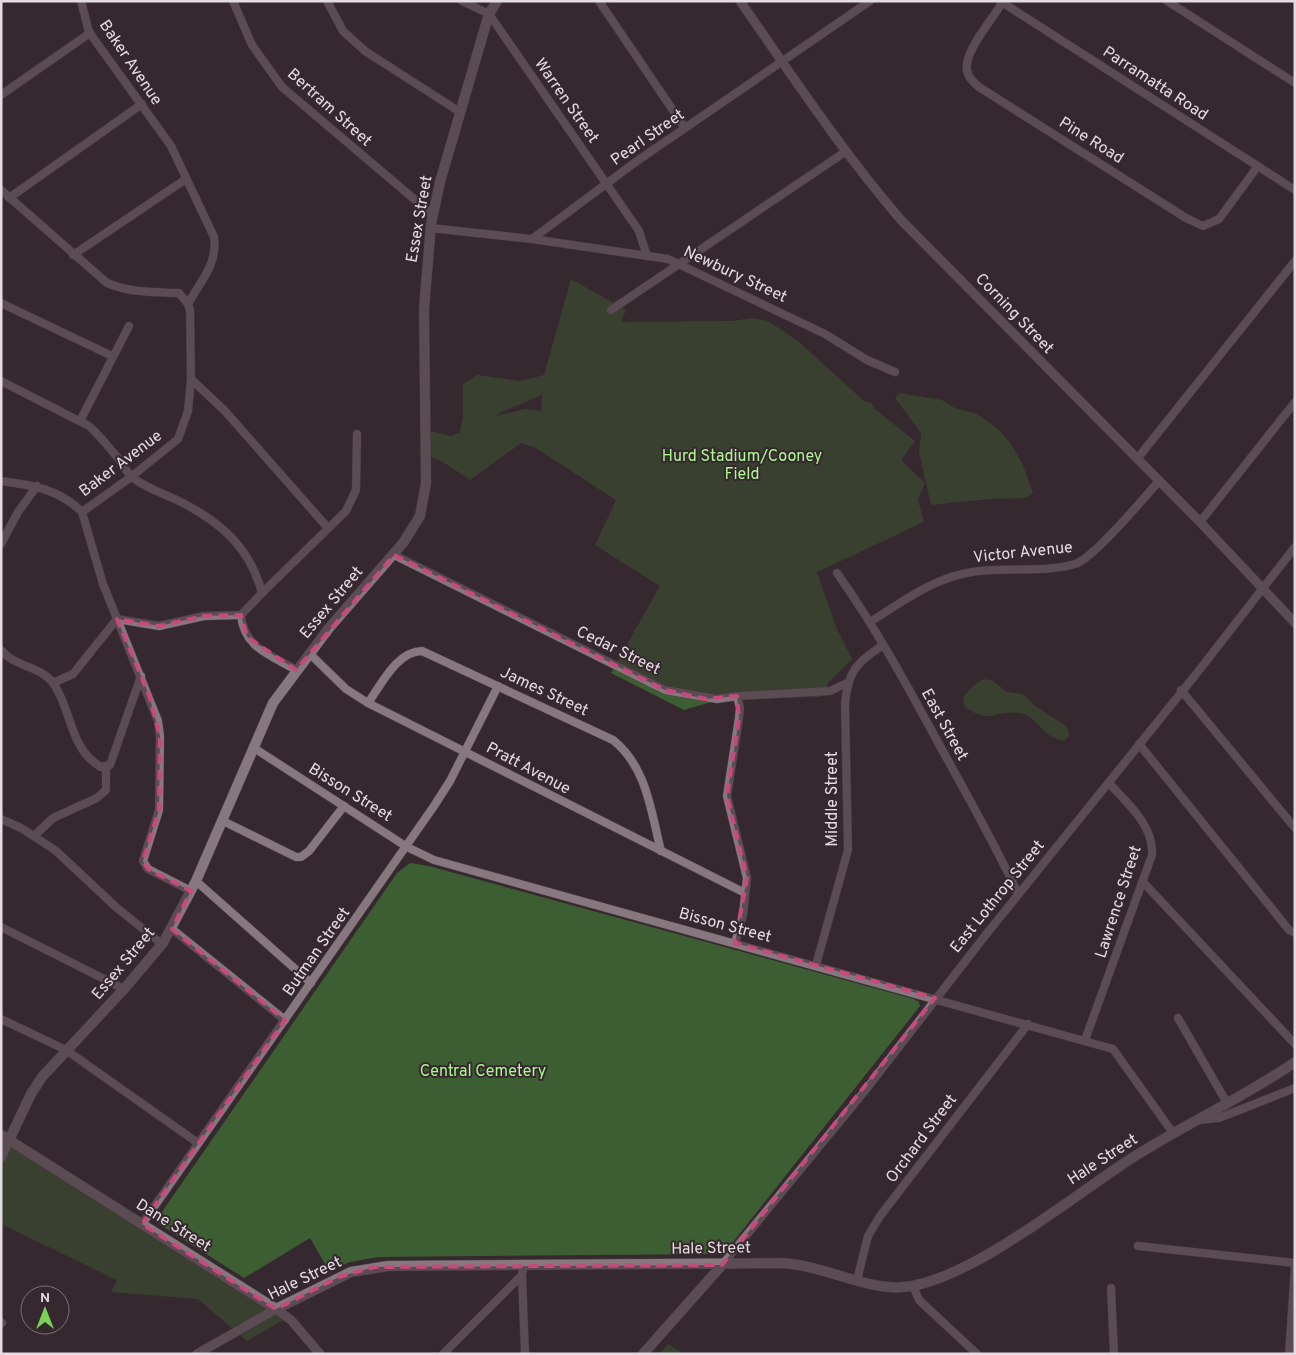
<svg xmlns="http://www.w3.org/2000/svg" width="1296" height="1355" viewBox="0 0 1296 1355" font-family="Overpass,sans-serif">
<rect width="100%" height="100%" fill="#36282f"/>
<!-- green -->
<g fill="#3d5d32" fill-rule="evenodd">
<path d="M571,279L626,310L621,322L732,321L752,318L768,321L798,341L864,401L871,403L875,409L915,441L901,460L925,483L918,500L924,522L817,572L836,627L852,659L829,682L821,697L783,698L745,692L684,710L611,673L660,586L595,545L616,500L536,448L521,443L470,480L443,462L425,455L426,430L451,436L460,432L463,418V384L477,375L520,381L544,375ZM542,395L541,411L525,409L496,416L499,413Z"/>
<path d="M900,393L942,400L955,408L977,414L997,428L1011,444L1022,463L1033,493L1026,498L989,499L931,505L919,452L921,433L895,398Z"/>
<path d="M985,679L993,681L1007,692L1023,694L1034,705L1066,726L1070,735L1064,741C1059,739 1053,738 1049,735C1038,727 1033,714 1018,713C993,710 992,725 965,707L963,698C970,689 974,683 985,679Z"/>
<path d="M410,863L429,866L914,999L919,1002L920,1006L726,1251L721,1254L378,1257L350,1262L329,1271L310,1238L244,1278L159,1224L157,1219L397,873Z"/>
<path d="M13,1141L285,1319L247,1341L198,1299L111,1292L117,1280L1,1224V1163Z"/>
<path d="M668,1344L684,1354H659Z"/>
</g>
<g fill="none" stroke-linecap="round" stroke-linejoin="round">
<!-- minor casing -->
<g stroke="#51464b" stroke-width="9">
<g id="minor">
<path d="M81,1L89,32L171,146L214,237C218,264 200,282 188,304L190,310L191,379L188,411L178,439L131,477L82,512L103,584L158,721L160,736L159,810L143,861L148,869L191,891"/>
<path d="M233,1L252,45L282,87L433,215"/>
<path d="M327,1L343,31L365,51L460,112"/>
<path d="M462,1L489,14L639,231L647,256"/>
<path d="M599,1L685,128"/>
<path d="M1000,1L1295,190"/>
<path d="M1167,1L1295,83"/>
<path d="M1002,3C993,18 969,46 967,64C965,74 972,81 979,87L1186,218L1203,226L1219,219L1258,166"/>
<path d="M1,95L90,33"/>
<path d="M1,190L107,283C130,293 155,292 179,293L188,304"/>
<path d="M9,198L142,104"/>
<path d="M430,228L532,239L668,259L825,334L867,360L895,372"/>
<path d="M532,239L637,161L870,1"/>
<path d="M73,255L186,179"/>
<path d="M1,303L112,356"/>
<path d="M611,310L845,152"/>
<path d="M191,379L225,411L328,528"/>
<path d="M1,381L89,426C99,435 108,446 117,457C122,464 127,473 133,478C148,489 165,494 181,502C222,523 250,548 262,593L241,615C244,648 271,655 296,670"/>
<path d="M80,421L129,326"/>
<path d="M1137,459L1295,261"/>
<path d="M1,481C32,485 59,489 82,512"/>
<path d="M1200,522L1295,402"/>
<path d="M1,544L18,512L37,486"/>
<path d="M394,555L665,690L717,699L737,696L830,691L847,683"/>
<path d="M837,573C876,628 908,687 940,746C967,795 995,844 1018,894"/>
<path d="M262,593L346,511L356,490L357,434"/>
<path d="M870,622C902,602 933,578 972,572C1004,567 1045,573 1075,564C1093,559 1144,498 1159,481"/>
<path d="M1,650C14,667 41,666 53,683C72,709 69,749 101,767L110,765L141,676"/>
<path d="M309,653L346,689L368,703L745,893"/>
<path d="M53,683L73,674L117,619L159,626L204,616L241,615"/>
<path d="M1181,690L1295,828"/>
<path d="M368,703C381,685 397,651 422,651L613,740C647,767 651,812 661,851"/>
<path d="M1139,744L1289,930L1295,933"/>
<path d="M254,748L407,847L434,860L1113,1049L1173,1133"/>
<path d="M1,819L21,828L55,850L117,908L162,944"/>
<path d="M223,821L296,857H301L309,851L344,806"/>
<path d="M34,836L53,818L97,798L106,790V767"/>
<path d="M196,881L311,983"/>
<path d="M1143,882L1295,1044"/>
<path d="M1,927L124,989"/>
<path d="M172,929L285,1020"/>
<path d="M735,943L743,915L747,878L727,796L739,718L740,708L737,696"/>
<path d="M816,965L848,850L845,704C848,671 856,663 883,645"/>
<path d="M1178,1018L1227,1103"/>
<path d="M1,1019L66,1050L198,1143"/>
<path d="M1085,1040L1152,855C1154,825 1127,803 1109,783"/>
<path d="M1198,1120L1219,1118L1295,1088"/>
<path d="M142,1224L434,806L450,781L498,686"/>
<path d="M1138,1246L1295,1263"/>
<path d="M722,1265L864,1092L984,937L1197,673L1295,547"/>
<path d="M522,1275L525,1354"/>
<path d="M857,1280L868,1236L880,1216L1028,1024"/>
<path d="M913,1286L919,1300L977,1354"/>
<path d="M1111,1288L1114,1354"/>
<path d="M1,1322L2,1323"/>
<path d="M443,1354L522,1275L524,1264"/>
<path d="M1289,1354L1295,1267"/>
</g>
</g>
<!-- tertiary casing -->
<g stroke="#51464b" stroke-width="10">
<g id="tertiary">
<path d="M740,1C793,77 841,150 901,220L1200,522L1295,623"/>
<path d="M197,1354L276,1309L291,1320L320,1354"/>
</g>
</g>
<!-- secondary casing -->
<g stroke="#51464b" stroke-width="11">
<g id="secondary">
<path d="M1,1135L276,1309L351,1272L388,1266L782,1263C822,1265 869,1291 904,1287C970,1281 1074,1195 1132,1158C1185,1124 1243,1098 1295,1062"/>
<path d="M1,1157L31,1094L42,1077L124,989L163,943L196,881L273,703L329,628L403,543L420,516L426,483L424,309L431,224L440,182L481,41L489,14L497,1"/>
<path d="M643,1354L722,1265"/>
</g>
</g>
<!-- minor -->
<use href="#minor" stroke="#87777e" stroke-width="8"/>
<!-- tertiary -->
<use href="#tertiary" stroke="#87777e" stroke-width="9"/>
<!-- secondary -->
<use href="#secondary" stroke="#87777e" stroke-width="10"/>
</g>
<!-- marked area -->
<path d="M0 0H1296V1355H0ZM394,555L665,690L706,699L737,696L739,718L727,796L747,878L735,943L935,998L722,1265L374,1267L339,1277L276,1309L142,1224L285,1020L172,929L191,891L148,869L143,861L159,810L160,736L149,695L117,619L159,626L204,616L241,615L247,637L296,670Z" fill="#36282f" fill-opacity=".55" fill-rule="evenodd"/>
<path fill="none" stroke="#ca497c" stroke-width="4" stroke-dasharray="10 6" stroke-linejoin="round" d="M394,555L665,690L706,699L737,696L739,718L727,796L747,878L735,943L935,998L722,1265L374,1267L339,1277L276,1309L142,1224L285,1020L172,929L191,891L148,869L143,861L159,810L160,736L149,695L117,619L159,626L204,616L241,615L247,637L296,670Z"/>
<g text-anchor="middle" dominant-baseline="central" stroke-width="4" stroke-linejoin="round" paint-order="stroke">
<!-- street labels -->
<g font-size="16" fill="#e4dce0" stroke="#36282f">
<text transform="translate(130 63) rotate(56)">Baker Avenue</text>
<text transform="translate(1155 84) rotate(33)">Parramatta Road</text>
<text transform="translate(566 101) rotate(55)">Warren Street</text>
<text transform="translate(329 108) rotate(42)">Bertram Street</text>
<text transform="translate(648 138) rotate(-35)">Pearl Street</text>
<text transform="translate(1091 141) rotate(32)">Pine Road</text>
<text transform="translate(420 219) rotate(-80)">Essex Street</text>
<text transform="translate(735 275) rotate(25)">Newbury Street</text>
<text transform="translate(1014 314) rotate(46)">Corning Street</text>
<text transform="translate(121 464) rotate(-37)">Baker Avenue</text>
<text transform="translate(1023 553) rotate(-6)">Victor Avenue</text>
<text transform="translate(332 603) rotate(-50)">Essex Street</text>
<text transform="translate(618 651) rotate(26)">Cedar Street</text>
<text transform="translate(544 692) rotate(25)">James Street</text>
<text transform="translate(944 725) rotate(61)">East Street</text>
<text transform="translate(528 769) rotate(28)">Pratt Avenue</text>
<text transform="translate(350 793) rotate(32)">Bisson Street</text>
<text transform="translate(833 799) rotate(-90)">Middle Street</text>
<text transform="translate(998 897) rotate(-51)">East Lothrop Street</text>
<text transform="translate(1119 902) rotate(-72)">Lawrence Street</text>
<text transform="translate(725 926) rotate(15)">Bisson Street</text>
<text transform="translate(317 952) rotate(-55)">Butman Street</text>
<text transform="translate(124 964) rotate(-50)">Essex Street</text>
<text transform="translate(922 1139) rotate(-53)">Orchard Street</text>
<text transform="translate(1103 1160) rotate(-33)">Hale Street</text>
<text transform="translate(173 1226) rotate(32)">Dane Street</text>
<text transform="translate(711 1249) rotate(-1)">Hale Street</text>
<text transform="translate(305 1279) rotate(-26)">Hale Street</text>
</g>
<!-- park labels -->
<g font-size="16" fill="#abf98f" stroke="#36282f">
<text x="742" y="457">Hurd Stadium/Cooney<tspan x="742" dy="18">Field</tspan></text>
<text x="483" y="1072">Central Cemetery</text>
</g>
</g>
<!-- border -->
<rect width="1296" height="1355" fill="none" stroke="#e4dce0" stroke-width="5"/>
<!-- north arrow -->
<g transform="translate(45 1310)"><circle r="24" fill="#36282f" stroke="#7c7076"/>
<path d="M0-4L9 19L0 12L-9 19Z" fill="#79d157"/>
<text y="-8" font-size="14" font-weight="bold" text-anchor="middle" fill="#e4dce0">N</text>
</g>
</svg>
